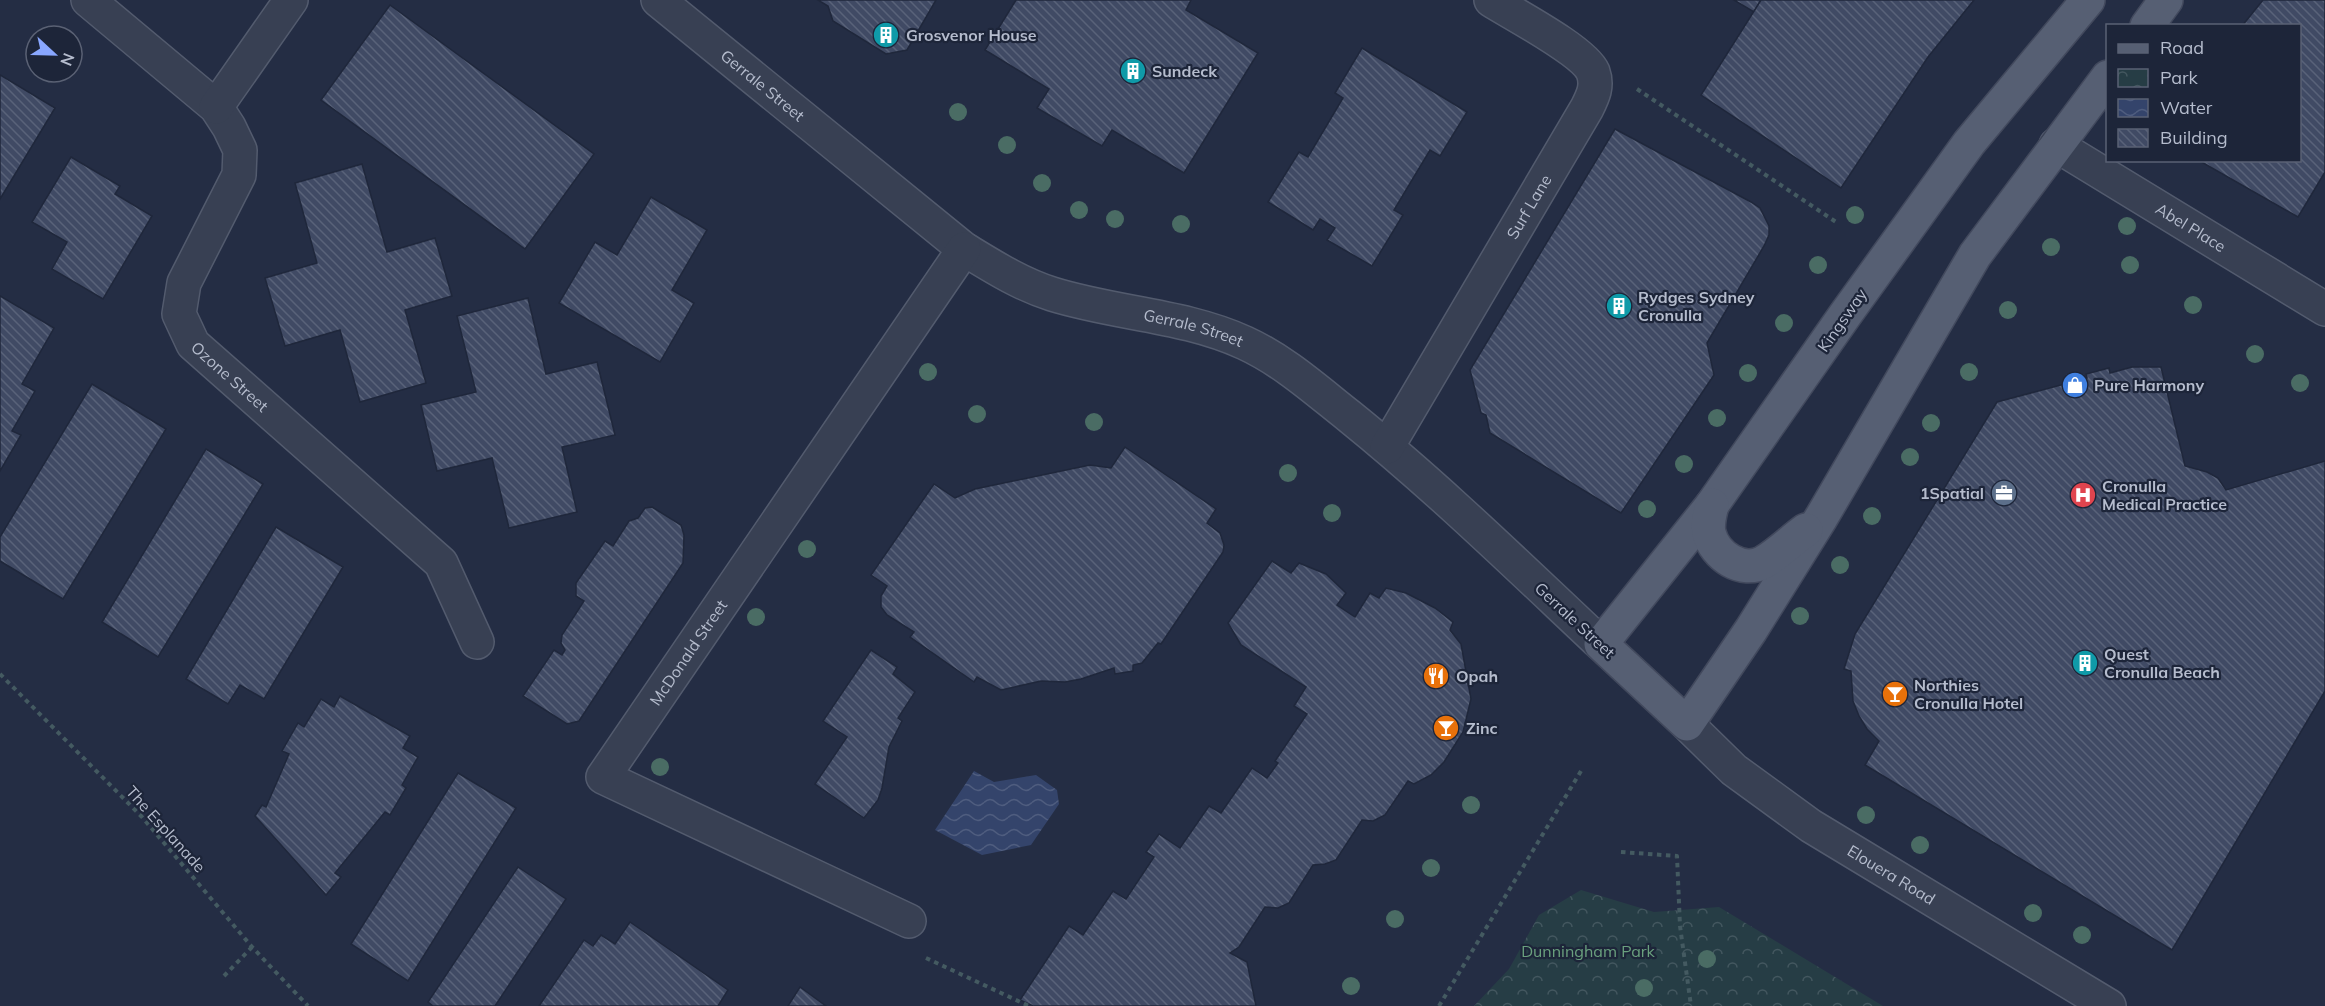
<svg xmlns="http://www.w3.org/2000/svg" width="2325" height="1006" viewBox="0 0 2325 1006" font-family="Mulish,sans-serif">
<defs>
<pattern id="park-crowns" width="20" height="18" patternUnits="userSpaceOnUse" patternTransform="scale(1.5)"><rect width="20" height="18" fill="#263d45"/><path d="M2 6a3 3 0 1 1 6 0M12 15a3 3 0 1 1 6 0" fill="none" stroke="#43575f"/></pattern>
<pattern id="water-waves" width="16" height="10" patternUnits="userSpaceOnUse" patternTransform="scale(1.5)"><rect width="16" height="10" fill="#34446b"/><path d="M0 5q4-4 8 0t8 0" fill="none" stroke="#4f5d7f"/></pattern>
<pattern id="building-back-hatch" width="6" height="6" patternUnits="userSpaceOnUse" patternTransform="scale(1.5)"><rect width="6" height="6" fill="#404a64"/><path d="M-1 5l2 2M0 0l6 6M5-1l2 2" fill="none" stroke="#596279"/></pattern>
</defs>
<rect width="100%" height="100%" fill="#242d44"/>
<!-- park -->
<path fill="url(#park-crowns)" d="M1581,890L1654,912L1719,907L1883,1006H1474L1509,969L1539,915Z"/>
<!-- water -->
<path fill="url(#water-waves)" d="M974,771L994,782L1036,775L1057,790L1059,804L1031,845L982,855L935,830Z"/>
<!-- building -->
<g fill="url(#building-back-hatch)" stroke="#1f273b" stroke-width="1.5">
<path d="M818,0H936L907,50L886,54L833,21L828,6Z"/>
<path d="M1016,0H1191L1186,10L1258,53L1184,173L1112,130L1102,146L1037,108L1049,89L985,50Z"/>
<path d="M1734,0H1761L1754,12Z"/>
<path d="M1761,0H1974L1928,57L1841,188L1701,95Z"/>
<path d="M2263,0H2325V172L2298,217L2198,160H2300V26H2242Z"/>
<path d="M390,5L594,154L525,249L321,100Z"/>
<path d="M1362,48L1467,112L1440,156L1430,150L1394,210L1403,215L1372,266L1327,240L1335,228L1320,219L1313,230L1268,202L1299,152L1308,157L1343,98L1335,93Z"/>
<path d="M0,75L55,108L0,199Z"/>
<path d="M1615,129L1751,202L1760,208L1769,226V235L1764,246L1707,343L1714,375L1621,513L1490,433L1486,415L1481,413L1470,370Z"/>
<path d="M71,157L120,186L115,194L152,216L103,299L52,269L67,242L32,222Z"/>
<path d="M362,164L387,252L435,238L452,296L405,310L426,383L360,402L340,330L285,346L265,278L317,263L295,183Z"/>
<path d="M651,197L707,230L672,290L694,303L660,362L559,303L595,242L617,255Z"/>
<path d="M0,296L54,328L22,384L35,391L12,431L21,435L0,471Z"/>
<path d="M528,298L546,374L597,362L615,435L562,447L577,512L509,528L492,458L437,471L421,405L476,392L457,316Z"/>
<path d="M2132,367H2161L2185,466L2207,472L2218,478L2226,490L2325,461V691L2172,950L1865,765L1879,741L1867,729L1859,716L1853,701L1851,671L1844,669L1855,634L1997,402L2087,378L2086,374L2109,368L2110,373Z"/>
<path d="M92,384L166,429L63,599L0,561V537Z"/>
<path d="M1125,447L1216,509L1207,523L1220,533L1224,545L1223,552L1161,644L1158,643L1142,663L1133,665V671L1115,674L1114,668L1081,679L1065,682L1041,681L1001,690L977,677L974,682L910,637L914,632L887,615L881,607V596L887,586L871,575L934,484L955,498L975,489L1090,465L1111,468Z"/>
<path d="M206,449L263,484L158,657L102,622Z"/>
<path d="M652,507L681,525L684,535L683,563L579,721L567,724L523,696L554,650L562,655L565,650L561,643L562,635L584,601L576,596V583L605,541L613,546L629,521L638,518L645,508Z"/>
<path d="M276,527L343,567L264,699L240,685L228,704L186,679Z"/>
<path d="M1272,561L1291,573L1299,563L1326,574L1346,593L1337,605L1355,617L1370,593L1379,598L1386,588L1406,593L1435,608L1453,622L1450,630L1461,644L1471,699L1463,732L1444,762L1431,775L1414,784L1408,781L1385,815L1373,821L1362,820L1336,860L1325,864L1313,865L1289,903L1278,908L1265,907L1239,947L1230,953L1247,962L1256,1006H1033L1020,1000L1069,926L1083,935L1113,891L1126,899L1154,857L1146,852L1159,834L1180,848L1209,806L1221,813L1252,768L1267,778L1278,763L1275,761L1307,714L1294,706L1306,687L1241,645L1228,623Z"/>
<path d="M871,650L897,667L893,674L915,692L898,718L902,721L889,747L882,788L878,800L864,818L815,784L847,737L823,721Z"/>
<path d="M340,696L410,736L403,748L418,757L402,785L406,788L390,815L385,812L335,873L341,877L326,895L255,816L262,805L266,807L289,754L282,751L298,723L304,727L321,699L334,707Z"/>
<path d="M458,773L516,808L408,981L351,944Z"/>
<path d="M518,867L566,899L495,1006H433L428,1002Z"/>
<path d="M630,922L728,990L718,1006H539L584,940L593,946L601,935L615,944Z"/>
<path d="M800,987L826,1006H788Z"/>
</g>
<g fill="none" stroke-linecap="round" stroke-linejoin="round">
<!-- minor casing -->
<g stroke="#535b6e" stroke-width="36">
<g id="minor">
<path id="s1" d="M88,0L216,107L229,127L240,150L239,175L184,283L179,314L193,344L441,563L477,642"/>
<path id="s2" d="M658,0L964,249C992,266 1020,284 1052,294C1116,314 1184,315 1245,343C1284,361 1316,390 1349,416C1437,487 1519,567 1601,644"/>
<path d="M216,107L291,0"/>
<path id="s3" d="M2056,145L2325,309"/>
<path id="s4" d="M1387,447L1587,108C1593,96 1598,86 1593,72C1584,51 1513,14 1491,0"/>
<path id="s5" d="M1687,724L1734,770L1811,826L2109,1006"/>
<path id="s6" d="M909,921L603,777L964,249"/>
</g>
</g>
<!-- major casing -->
<g stroke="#42495d" stroke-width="36">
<g id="major">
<path d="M2088,0L1969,143L1845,315L1712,505L1601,644L1687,724L1751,630L1821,518L1975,255L2108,77"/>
<path d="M2147,26L2166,0"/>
<path d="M1712,505C1710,514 1707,523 1709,533C1715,556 1742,574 1764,562C1779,553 1792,540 1806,530"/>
</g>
</g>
<!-- path -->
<g stroke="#445a61" stroke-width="4" stroke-dasharray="4.5 4.5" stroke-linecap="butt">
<path d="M1637,89L1839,224"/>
<path d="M0,674L142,817L252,947L308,1006"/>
<path d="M1621,852L1677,856L1680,926L1691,1006"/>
<path d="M926,958L1029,1006"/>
<path d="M224,976L252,947"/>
<path d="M1439,1006L1581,771"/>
</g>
<!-- minor -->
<use href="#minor" stroke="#384053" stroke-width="33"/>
<!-- major -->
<use href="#major" stroke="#565f73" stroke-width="33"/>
</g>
<!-- trees -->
<g fill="#4a6c64">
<circle cx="958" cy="112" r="9"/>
<circle cx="1007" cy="145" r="9"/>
<circle cx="1042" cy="183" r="9"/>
<circle cx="1079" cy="210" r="9"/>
<circle cx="1855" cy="215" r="9"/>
<circle cx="1115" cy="219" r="9"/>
<circle cx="1181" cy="224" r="9"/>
<circle cx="2127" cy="226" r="9"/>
<circle cx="2051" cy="247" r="9"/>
<circle cx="1818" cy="265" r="9"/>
<circle cx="2130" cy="265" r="9"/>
<circle cx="2193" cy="305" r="9"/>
<circle cx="2008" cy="310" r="9"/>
<circle cx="1784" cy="323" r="9"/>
<circle cx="2255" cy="354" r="9"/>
<circle cx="928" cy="372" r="9"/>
<circle cx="1969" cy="372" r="9"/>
<circle cx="1748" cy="373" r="9"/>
<circle cx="2300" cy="383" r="9"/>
<circle cx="977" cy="414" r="9"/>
<circle cx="1717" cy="418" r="9"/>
<circle cx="1094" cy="422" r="9"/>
<circle cx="1931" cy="423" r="9"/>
<circle cx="1910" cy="457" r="9"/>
<circle cx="1684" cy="464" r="9"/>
<circle cx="1288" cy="473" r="9"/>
<circle cx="1647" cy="509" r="9"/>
<circle cx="1332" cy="513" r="9"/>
<circle cx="1872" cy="516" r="9"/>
<circle cx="807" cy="549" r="9"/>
<circle cx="1840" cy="565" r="9"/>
<circle cx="1800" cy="616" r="9"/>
<circle cx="756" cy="617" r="9"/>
<circle cx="660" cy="767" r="9"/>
<circle cx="1471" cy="805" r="9"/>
<circle cx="1866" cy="815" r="9"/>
<circle cx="1920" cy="845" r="9"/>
<circle cx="1431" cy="868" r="9"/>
<circle cx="2033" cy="913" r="9"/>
<circle cx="1395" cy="919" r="9"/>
<circle cx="2082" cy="935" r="9"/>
<circle cx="1707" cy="959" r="9"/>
<circle cx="1351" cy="986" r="9"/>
<circle cx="1644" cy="988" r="9"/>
</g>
<!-- icons -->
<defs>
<g id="building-disc" transform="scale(1.35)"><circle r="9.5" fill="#0f9aa8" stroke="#1d2539"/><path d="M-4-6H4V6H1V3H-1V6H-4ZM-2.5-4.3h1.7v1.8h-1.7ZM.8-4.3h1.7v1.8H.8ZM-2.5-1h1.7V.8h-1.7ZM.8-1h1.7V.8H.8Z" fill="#fff"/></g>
<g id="shop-disc" transform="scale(1.35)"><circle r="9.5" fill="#3f7fe0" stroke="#1d2539"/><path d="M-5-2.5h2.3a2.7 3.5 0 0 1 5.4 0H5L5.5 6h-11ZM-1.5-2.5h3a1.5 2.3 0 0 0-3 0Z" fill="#fff"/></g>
<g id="office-disc" transform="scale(1.35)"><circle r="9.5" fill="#5c6f8a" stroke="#1d2539"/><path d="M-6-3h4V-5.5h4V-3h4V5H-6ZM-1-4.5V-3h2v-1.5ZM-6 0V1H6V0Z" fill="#fff"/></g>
<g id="hospital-disc" transform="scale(1.35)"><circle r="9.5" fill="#e0444e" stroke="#1d2539"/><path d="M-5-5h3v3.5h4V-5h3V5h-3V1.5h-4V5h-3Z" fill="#fff"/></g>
<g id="restaurant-disc" transform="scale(1.35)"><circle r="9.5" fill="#e8710a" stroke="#1d2539"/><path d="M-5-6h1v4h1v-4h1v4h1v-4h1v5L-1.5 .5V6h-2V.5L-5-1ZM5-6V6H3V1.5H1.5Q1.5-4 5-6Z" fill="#fff"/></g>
<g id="bar-disc" transform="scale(1.35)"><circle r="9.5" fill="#e8710a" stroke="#1d2539"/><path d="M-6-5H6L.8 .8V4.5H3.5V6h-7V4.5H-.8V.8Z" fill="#fff"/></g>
</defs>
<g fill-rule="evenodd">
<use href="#building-disc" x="886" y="35"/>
<use href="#building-disc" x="1133" y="71"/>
<use href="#building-disc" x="1619" y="306"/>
<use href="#shop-disc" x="2075" y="385"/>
<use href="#office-disc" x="2004" y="493"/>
<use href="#hospital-disc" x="2083" y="495"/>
<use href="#building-disc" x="2085" y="663"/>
<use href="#restaurant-disc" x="1436" y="676"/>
<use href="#bar-disc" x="1895" y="694"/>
<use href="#bar-disc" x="1446" y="728"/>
</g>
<g text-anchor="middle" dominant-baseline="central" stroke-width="4.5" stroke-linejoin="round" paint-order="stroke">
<!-- poi labels -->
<g font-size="16" font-weight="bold" fill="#b5bccd" stroke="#1d2539" text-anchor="start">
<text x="906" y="35">Grosvenor House</text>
<text x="1152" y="71">Sundeck</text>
<text x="1638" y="297">Rydges Sydney<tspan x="1638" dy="18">Cronulla</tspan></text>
<text x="2094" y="385">Pure Harmony</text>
<text x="2102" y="486">Cronulla<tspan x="2102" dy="18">Medical Practice</tspan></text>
<text x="1984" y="493" text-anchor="end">1Spatial</text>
<text x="2104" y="654">Quest<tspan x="2104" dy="18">Cronulla Beach</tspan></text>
<text x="1456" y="676">Opah</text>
<text x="1914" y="685">Northies<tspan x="1914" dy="18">Cronulla Hotel</tspan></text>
<text x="1466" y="728">Zinc</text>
</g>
<!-- street labels -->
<g font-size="16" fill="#b5bccd" stroke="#1d2539">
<text stroke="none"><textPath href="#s2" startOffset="135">Gerrale Street</textPath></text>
<text stroke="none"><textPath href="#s4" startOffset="279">Surf Lane</textPath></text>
<text stroke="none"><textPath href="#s3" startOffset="158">Abel Place</textPath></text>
<text transform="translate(1842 320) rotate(-55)">Kingsway</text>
<text stroke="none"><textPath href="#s2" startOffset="639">Gerrale Street</textPath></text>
<text stroke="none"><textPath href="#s1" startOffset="476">Ozone Street</textPath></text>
<text transform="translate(1575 620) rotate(43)">Gerrale Street</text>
<text stroke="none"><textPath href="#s6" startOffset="489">McDonald Street</textPath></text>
<text transform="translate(166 829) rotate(48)">The Esplanade</text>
<text stroke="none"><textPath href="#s5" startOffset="255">Elouera Road</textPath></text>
</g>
<!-- park labels -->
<g font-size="16" fill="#6aa07e" stroke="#1d2539">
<text x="1588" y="951">Dunningham Park</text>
</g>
</g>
<!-- legend -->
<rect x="2106" y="24" width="195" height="138" fill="#1d2539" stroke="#5a6174" stroke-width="1.5"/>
<rect x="2118" y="44" width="30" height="9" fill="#565f73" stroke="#5a6174" stroke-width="1.5"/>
<text x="2160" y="54" font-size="18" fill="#b5bccd">Road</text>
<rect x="2118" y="69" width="30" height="18" fill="url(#park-crowns)" stroke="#5a6174" stroke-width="1.5"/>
<text x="2160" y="84" font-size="18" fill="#b5bccd">Park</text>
<rect x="2118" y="99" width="30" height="18" fill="url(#water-waves)" stroke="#5a6174" stroke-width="1.5"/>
<text x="2160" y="114" font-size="18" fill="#b5bccd">Water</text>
<rect x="2118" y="129" width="30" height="18" fill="url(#building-back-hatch)" stroke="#5a6174" stroke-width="1.5"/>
<text x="2160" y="144" font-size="18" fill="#b5bccd">Building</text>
<!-- north arrow -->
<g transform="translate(54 54) rotate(112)"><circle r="28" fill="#1d2539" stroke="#5a6174" stroke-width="1.5"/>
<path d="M0-4.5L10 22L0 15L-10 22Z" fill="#89a7ff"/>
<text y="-9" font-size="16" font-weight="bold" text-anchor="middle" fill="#b5bccd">N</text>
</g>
</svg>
